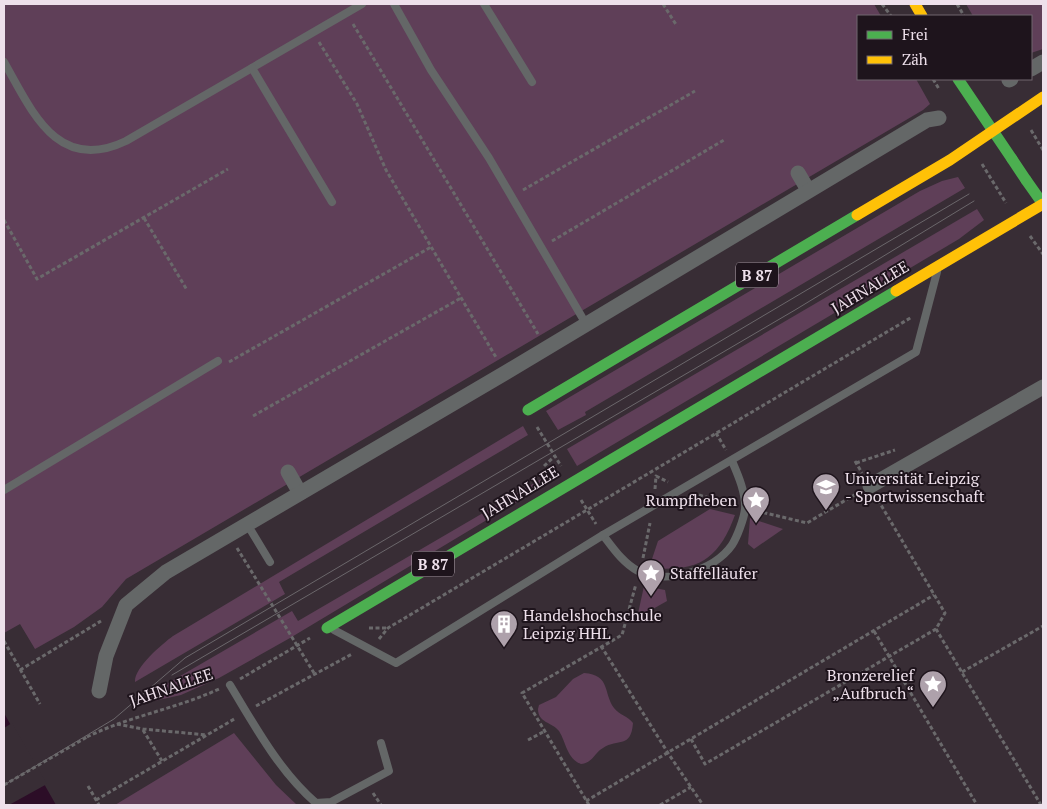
<svg xmlns="http://www.w3.org/2000/svg" width="1047" height="809" viewBox="0 0 1047 809" font-family="'PT Serif',serif">
<rect width="100%" height="100%" fill="#382d35"/>
<!-- green -->
<g fill="#5f3f58">
<path d="M4,4H874L881,16H858V79H916L930,104L923,110L126,579L102,607L74,627L35,649L20,624L4,633Z"/>
<path d="M966,4H1043V49L1031,53V16H973Z"/>
<path d="M958,177L965,188L585,412L586,415L558,430L546,411L920,191L942,181Z"/>
<path d="M977,209L984,220L959,239L577,466L567,449Z"/>
<path d="M523,426L528,435L279,582L285,594L135,682C134,668 162,644 173,636Z"/>
<path d="M543,478L550,482L290,638L219,678L181,695L154,701L144,697L292,611L298,621Z"/>
<path d="M710,509L735,515C718,561 697,572 649,568L658,541Z"/>
<path d="M750,518L783,529L754,549L748,544Z"/>
<path d="M644,586L665,590L667,601L637,618Z"/>
<path d="M584,673C611,675 603,693 614,708C619,715 628,716 633,723C631,749 618,738 603,748C594,753 593,763 581,764C567,759 566,742 559,731C552,722 538,723 538,709L539,705L556,697L573,679Z"/>
<path d="M234,733L276,785L297,805H115Z"/>
</g>
<!-- water -->
<path fill="#2c0d27" d="M4,713L56,805H4Z"/>
<!-- pier -->
<path fill="#382d35" d="M12,723L47,784L9,805H4V728Z"/>
<g fill="none" stroke-linecap="round" stroke-linejoin="round">
<!-- path -->
<g stroke="#6a696b" stroke-width="3" stroke-dasharray="4 2.5" stroke-linecap="butt">
<path d="M663,4L677,26"/>
<path d="M882,4L891,16"/>
<path d="M957,4L964,16"/>
<path d="M353,24L538,334"/>
<path d="M319,42L357,104L386,170L497,359"/>
<path d="M933,79L939,89"/>
<path d="M1031,130L1043,150"/>
<path d="M982,164L1006,203"/>
<path d="M523,190L695,91"/>
<path d="M144,218L187,290"/>
<path d="M4,220L37,279L228,169"/>
<path d="M1030,236L1043,254"/>
<path d="M552,241L724,140"/>
<path d="M229,362L431,247"/>
<path d="M253,416L461,298"/>
<path d="M537,427L561,466"/>
<path d="M716,433L726,450"/>
<path d="M855,461L862,473"/>
<path d="M856,463L895,450"/>
<path d="M544,466L555,456"/>
<path d="M655,489L656,476L668,482"/>
<path d="M699,495L734,505"/>
<path d="M581,500L596,524"/>
<path d="M878,500L945,613L936,629L1041,805"/>
<path d="M757,511L807,523L856,494"/>
<path d="M237,548L314,673"/>
<path d="M643,558L650,523"/>
<path d="M369,628H387"/>
<path d="M874,631L977,805"/>
<path d="M379,639L388,628L912,317"/>
<path d="M4,641L40,704"/>
<path d="M601,646L668,753L703,805"/>
<path d="M20,670L101,621"/>
<path d="M962,672L1043,626"/>
<path d="M240,679L310,638"/>
<path d="M256,706L352,654"/>
<path d="M117,724L143,729L207,735"/>
<path d="M143,730L162,761"/>
<path d="M87,737C129,716 176,709 219,689"/>
<path d="M691,739L705,764L936,629"/>
<path d="M528,740L545,731"/>
<path d="M88,786L99,805"/>
<path d="M373,793L381,805"/>
<path d="M96,800L236,718"/>
<path d="M586,801L934,595"/>
<path d="M589,805L522,693L622,635L636,584"/>
<path d="M660,805L691,787"/>
</g>
<!-- lane -->
<g stroke="#646767" stroke-width="8">
<path d="M394,4L431,70L489,158L586,324"/>
<path d="M484,4L532,82"/>
<path d="M4,62C32,111 57,174 126,141L362,4"/>
<path d="M252,68L332,202"/>
<path d="M4,490L218,361"/>
<path d="M247,524L270,562"/>
<path d="M603,535C613,548 623,563 638,571C666,585 714,571 732,545C737,537 744,519 745,509C746,493 738,475 732,461"/>
<path d="M334,630L396,663L603,535L916,352L937,272"/>
<path d="M230,685C255,726 279,771 316,803L331,802L389,771L381,743"/>
</g>
<!-- street -->
<g stroke="#646767" stroke-width="15">
<path d="M1031,69L1043,62"/>
<path d="M1009,80L1011,79"/>
<path d="M798,173L808,190"/>
<path d="M288,472L300,493"/>
<path d="M870,486L1043,387"/>
<path d="M99,691L106,656L126,605L166,572L505,373L927,120L939,118"/>
</g>
<!-- fast -->
<g stroke="#4caf50" stroke-width="11">
<path d="M958,79L1012,159"/>
<path d="M1026,180L1043,204"/>
<path d="M528,410L857,215"/>
<path d="M327,628L896,291"/>
</g>
<!-- slow -->
<g stroke="#ffc107" stroke-width="11">
<path d="M915,4L922,16"/>
<path d="M857,215L950,160L1043,97"/>
<path d="M896,291L1043,204"/>
</g>
<!-- tram -->
<g stroke="#6b676b" stroke-width="1">
<path d="M172,675L795,310L974,201"/>
<path d="M4,785L114,719L185,658L969,194"/>
</g>
<!-- path-bridge -->
<path stroke="#6a696b" stroke-width="3" stroke-dasharray="4 2.5" stroke-linecap="butt" d="M4,785L87,737"/>
<!-- fast-bridge -->
<path stroke="#4caf50" stroke-width="11" d="M1012,159L1026,180"/>
</g>
<!-- icons -->
<defs>
<g id="university-pin" transform="scale(1.4375)"><path d="M0 17L-7.5 6A9.5 9.5 0 1 1 7.5 6Z" fill="#aea1ab" stroke="#1e141c"/><path d="M0-5L7-2L0 1L-7-2ZM-4 1L0 2.5L4 1V4Q0 6-4 4Z" fill="#fff"/></g>
<g id="sight-pin" transform="scale(1.4375)"><path d="M0 17L-7.5 6A9.5 9.5 0 1 1 7.5 6Z" fill="#aea1ab" stroke="#1e141c"/><path d="M0-6L1.8-2.2L6-1.7L2.9 1.2L3.7 5.4L0 3.3L-3.7 5.4L-2.9 1.2L-6-1.7L-1.8-2.2Z" fill="#fff"/></g>
<g id="building-pin" transform="scale(1.4375)"><path d="M0 17L-7.5 6A9.5 9.5 0 1 1 7.5 6Z" fill="#aea1ab" stroke="#1e141c"/><path d="M-4-6H4V6H1V3H-1V6H-4ZM-2.5-4.3h1.7v1.8h-1.7ZM.8-4.3h1.7v1.8H.8ZM-2.5-1h1.7V.8h-1.7ZM.8-1h1.7V.8H.8Z" fill="#fff"/></g>
</defs>
<g fill-rule="evenodd">
<use href="#university-pin" x="826" y="487"/>
<use href="#sight-pin" x="756" y="500"/>
<use href="#sight-pin" x="651" y="573"/>
<use href="#building-pin" x="504" y="624"/>
<use href="#sight-pin" x="933" y="684"/>
</g>
<g text-anchor="middle" dominant-baseline="central" stroke-width="4" stroke-linejoin="round" paint-order="stroke">
<!-- shield labels -->
<g fill="#1e141c" stroke="#b0a3ad" stroke-width="1">
<rect x="736" y="262.5" width="42" height="25" rx="4"/>
<rect x="412" y="551.5" width="42" height="25" rx="4"/>
</g>
<g font-size="15" font-weight="bold" fill="#eee0eb">
<text x="757" y="275">B 87</text>
<text x="433" y="564">B 87</text>
</g>
<!-- street labels -->
<g font-size="16" fill="#eee0eb" stroke="#1e141c">
<text transform="translate(870 287) rotate(-31)">JAHNALLEE</text>
<text transform="translate(520 492) rotate(-31)">JAHNALLEE</text>
<text transform="translate(171 687) rotate(-19)">JAHNALLEE</text>
</g>
<!-- poi labels -->
<g font-size="16" fill="#eee0eb" stroke="#1e141c" text-anchor="start">
<text x="845" y="478">Universität Leipzig<tspan x="845" dy="18">- Sportwissenschaft</tspan></text>
<text x="737" y="500" text-anchor="end">Rumpfheben</text>
<text x="670" y="573">Staffelläufer</text>
<text x="523" y="615">Handelshochschule<tspan x="523" dy="18">Leipzig HHL</tspan></text>
<text x="914" y="675" text-anchor="end">Bronzerelief<tspan x="914" dy="18">„Aufbruch“</tspan></text>
</g>
</g>
<!-- border -->
<rect width="1047" height="809" fill="none" stroke="#eee0eb" stroke-width="10"/>
<!-- legend -->
<rect x="857" y="15" width="175" height="65" fill="#1e141c" stroke="#71666f"/>
<rect x="867" y="31" width="25" height="8" fill="#4caf50" stroke="#71666f"/>
<text x="902" y="40" font-size="15" fill="#eee0eb">Frei</text>
<rect x="867" y="56" width="25" height="8" fill="#ffc107" stroke="#71666f"/>
<text x="902" y="65" font-size="15" fill="#eee0eb">Zäh</text>
</svg>
